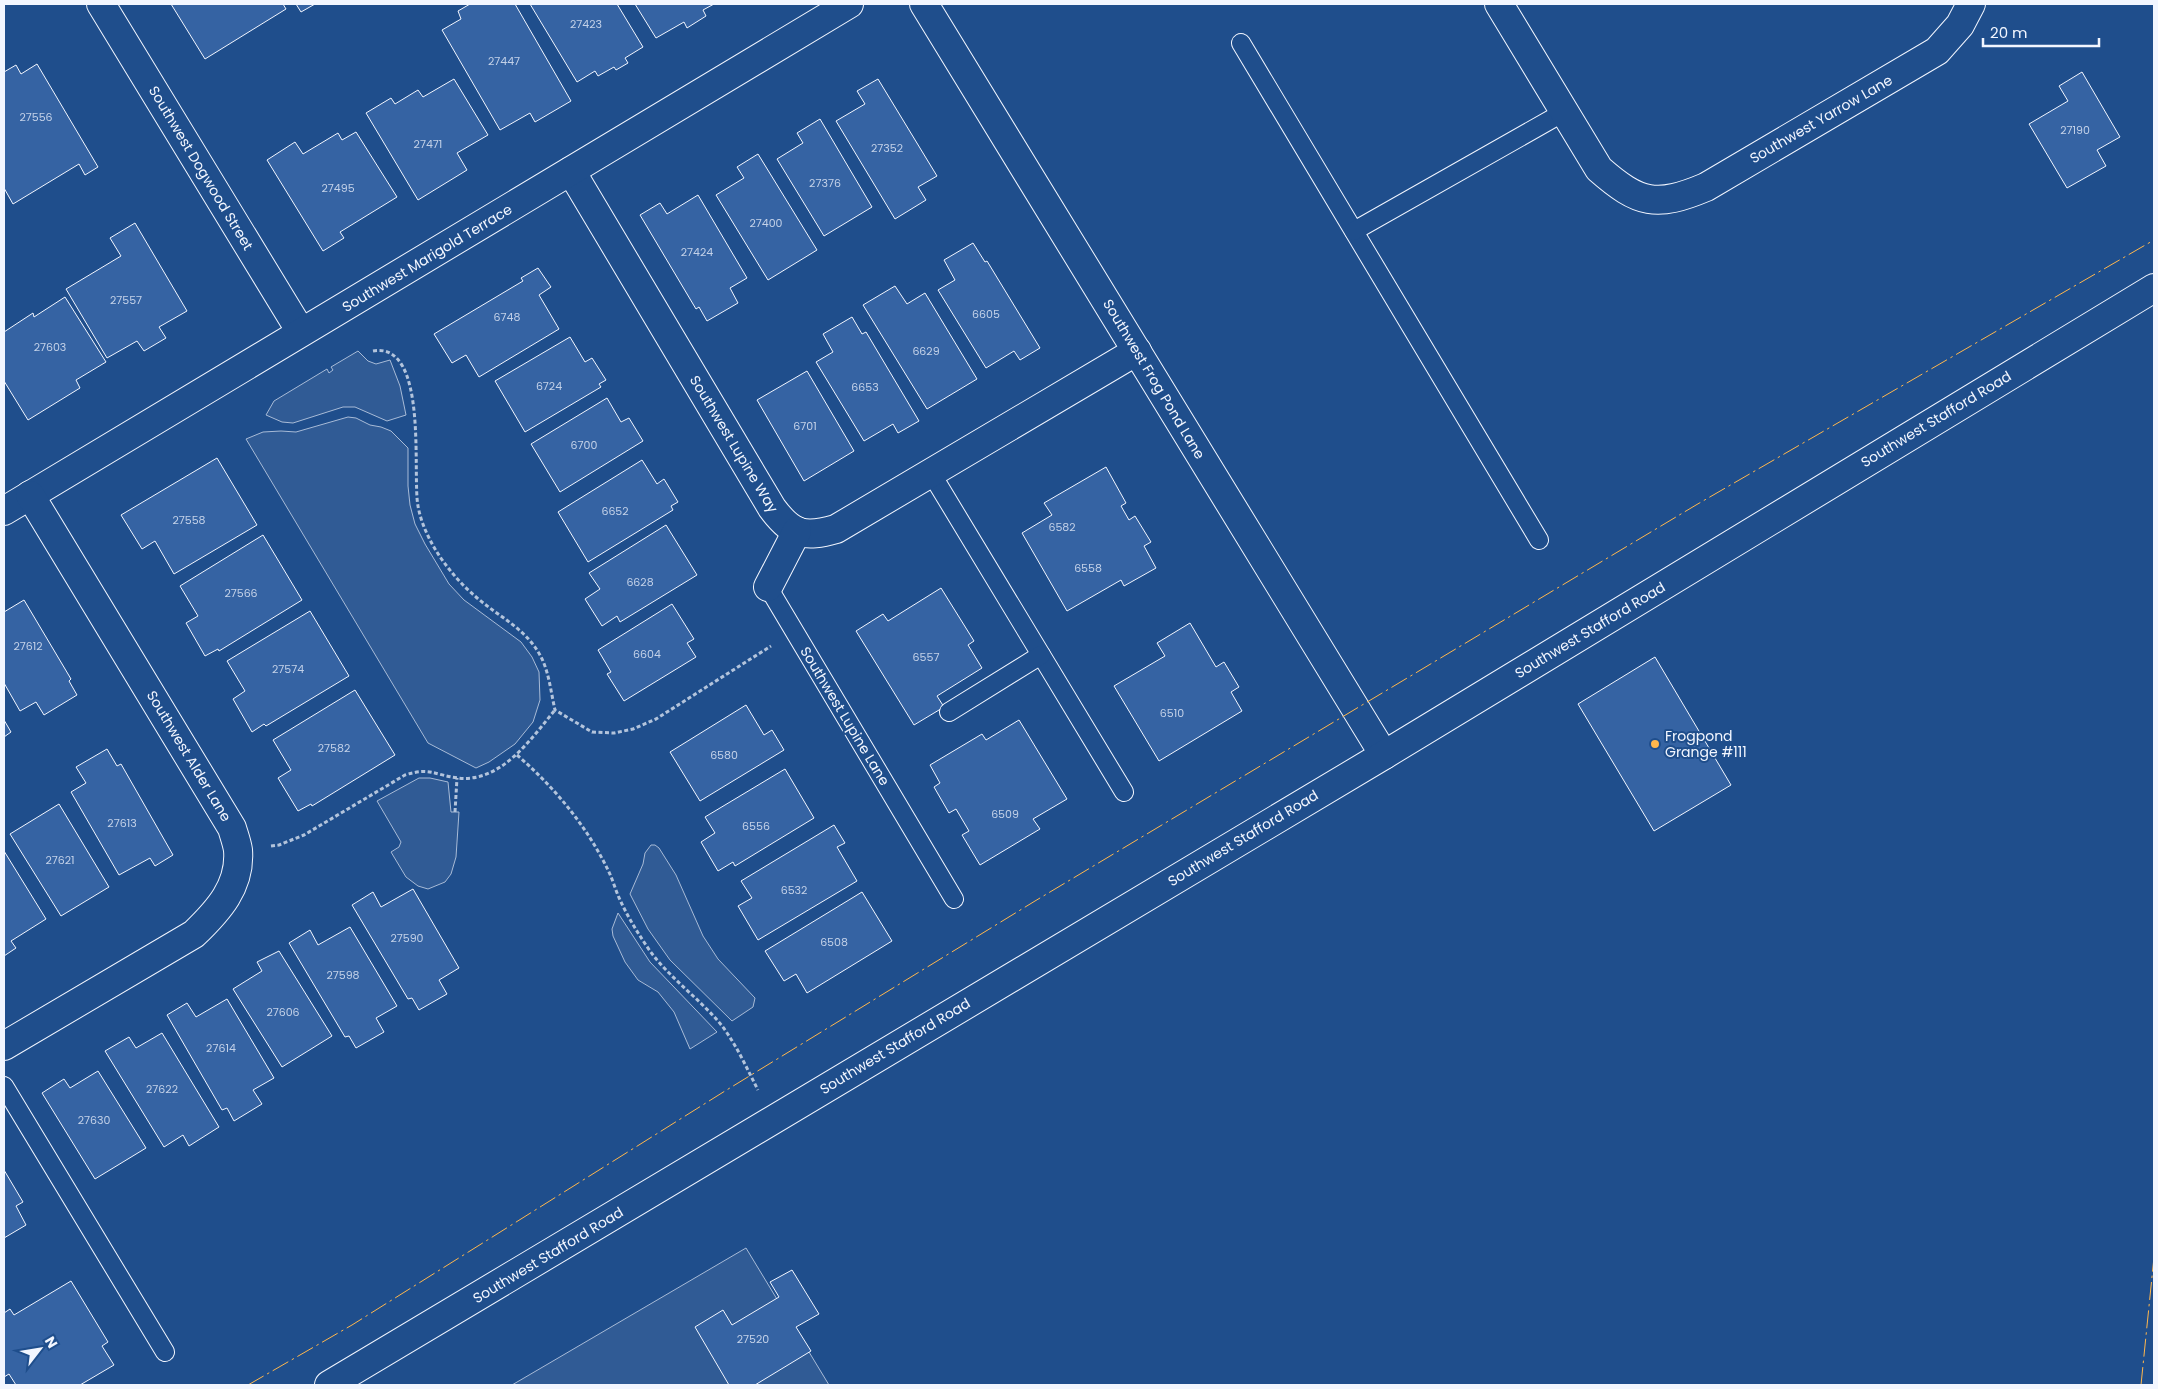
<svg xmlns="http://www.w3.org/2000/svg" width="2158" height="1389" viewBox="0 0 2158 1389" font-family="Poppins,sans-serif">
<rect width="100%" height="100%" fill="#1f4e8c"/>
<!-- built -->
<g fill="#305b95" stroke="#a8bbd7">
<path d="M358,351L368,361L376,364L390,360L400,386L406,415L387,421L355,407H343L293,423L282,422L266,415L274,401L327,369L329,373L333,370L331,367Z"/>
<path d="M348,417L356,418L370,425L381,427L391,431L408,448V486L410,505L415,524L425,544L449,584L464,600L521,642L532,657L539,672L540,700L533,722L515,744L489,762L476,768L428,743L246,439L263,432L281,431L296,432Z"/>
<path d="M419,778H430L448,782L451,812H459L456,857L451,874L445,882L428,889L418,886L406,877L391,852L399,847L401,842L377,801Z"/>
<path d="M651,845H655L659,848L676,875L703,936L718,959L755,998L753,1007L732,1021L670,960L648,929L630,894L643,864L645,853Z"/>
<path d="M618,913L650,962L717,1032L690,1049L674,1012L658,992L638,980L625,962L613,936L612,929Z"/>
<path d="M746,1248L829,1385H512Z"/>
</g>
<!-- building -->
<g fill="#3563a3" stroke="#f2f6ff">
<path d="M171,4H283L286,9L205,59Z"/>
<path d="M296,4H315L301,12Z"/>
<path d="M470,4H515L571,101L535,122L530,113L500,130L442,30L461,19L458,11Z"/>
<path d="M530,4H617L643,47L625,58L628,63L616,70L614,67L598,76L595,71L577,82Z"/>
<path d="M635,4H714L703,10L706,16L687,28L684,22L656,38Z"/>
<path d="M37,64L98,167L85,175L79,164L13,204L4,188V72L16,65L21,74Z"/>
<path d="M2082,72L2120,137L2097,150L2106,166L2067,188L2029,124L2068,101L2059,86Z"/>
<path d="M454,79L488,135L457,153L467,170L418,200L366,113L391,98L395,104L418,90L423,97Z"/>
<path d="M878,79L937,176L918,187L926,200L895,219L836,121L865,104L857,91Z"/>
<path d="M820,119L872,207L824,236L777,159L803,143L797,133Z"/>
<path d="M356,132L397,197L340,232L344,238L323,251L267,160L295,142L303,154L338,133L342,140Z"/>
<path d="M758,154L817,250L768,280L716,195L744,178L737,167Z"/>
<path d="M698,195L747,278L730,288L738,303L707,321L699,307L696,309L640,215L660,203L667,214Z"/>
<path d="M135,223L187,311L159,327L166,338L144,351L137,341L107,358L66,289L121,256L110,238Z"/>
<path d="M973,243L985,262L987,261L1040,348L1020,360L1014,351L986,368L938,290L955,280L944,260Z"/>
<path d="M538,268L551,287L539,295L559,329L479,377L466,355L452,363L434,334L523,281L521,278Z"/>
<path d="M895,286L907,304L925,293L977,379L927,409L863,305Z"/>
<path d="M65,297L106,362L76,380L80,388L28,420L4,381V332L33,313L34,317Z"/>
<path d="M852,317L862,334L866,332L919,421L898,433L893,424L864,441L816,362L833,352L823,334Z"/>
<path d="M570,337L585,362L592,358L606,380L599,384L601,387L525,432L495,381Z"/>
<path d="M807,371L854,451L804,481L757,400Z"/>
<path d="M607,398L621,422L629,418L643,441L560,492L531,444Z"/>
<path d="M217,458L257,525L174,574L155,541L142,549L121,515Z"/>
<path d="M642,460L657,484L664,479L678,502L671,506L673,510L588,562L558,512Z"/>
<path d="M1106,467L1126,503L1121,506L1129,520L1135,516L1151,542L1144,546L1156,568L1124,586L1121,580L1067,611L1022,533L1052,515L1044,503Z"/>
<path d="M666,525L697,575L620,622L617,616L602,626L585,599L600,589L589,573Z"/>
<path d="M263,535L302,600L219,651L218,649L205,656L186,623L198,616L180,586Z"/>
<path d="M941,588L974,641L968,645L982,668L937,696L944,707L914,725L856,631L883,614L888,621Z"/>
<path d="M24,600L71,679L69,681L77,695L44,715L36,702L20,711L4,683V612Z"/>
<path d="M672,604L694,639L687,643L696,657L624,701L607,674L611,672L598,650Z"/>
<path d="M310,611L349,676L266,726L264,724L252,732L233,699L245,691L227,661Z"/>
<path d="M1190,623L1216,667L1224,662L1239,687L1231,692L1242,711L1159,761L1114,686L1165,656L1157,643Z"/>
<path d="M1655,657L1731,785L1654,831L1578,704Z"/>
<path d="M355,690L395,755L312,806L311,804L298,811L278,778L291,770L273,740Z"/>
<path d="M746,705L764,735L772,730L784,750L700,801L670,752Z"/>
<path d="M4,720L11,732L4,737Z"/>
<path d="M1019,720L1067,799L1033,819L1040,829L980,865L962,835L969,831L956,809L949,813L934,787L940,783L930,765L982,734L986,740Z"/>
<path d="M107,749L117,766L121,764L173,855L155,866L150,858L119,875L71,792L86,783L76,767Z"/>
<path d="M785,769L814,818L735,866L733,862L718,871L701,842L715,833L705,817Z"/>
<path d="M59,804L109,887L61,916L10,834Z"/>
<path d="M834,825L845,843L837,847L857,881L758,940L738,906L752,898L741,881Z"/>
<path d="M4,851L46,919L11,941L16,948L4,956Z"/>
<path d="M413,889L459,968L439,980L447,994L419,1010L412,998L408,999L352,905L373,892L381,907Z"/>
<path d="M862,892L892,941L807,993L796,974L784,981L765,951Z"/>
<path d="M350,927L397,1006L376,1018L384,1032L356,1048L349,1036L345,1037L289,943L310,930L318,945Z"/>
<path d="M279,951L332,1036L282,1067L233,989L262,971L257,962Z"/>
<path d="M227,999L274,1078L253,1090L262,1104L234,1121L227,1108L222,1110L167,1015L187,1003L196,1017Z"/>
<path d="M162,1033L219,1127L189,1146L183,1135L164,1147L105,1051L129,1037L136,1048Z"/>
<path d="M98,1071L146,1148L95,1179L42,1093L64,1079L70,1088Z"/>
<path d="M4,1170L23,1202L16,1206L26,1225L4,1238Z"/>
<path d="M792,1270L819,1314L796,1327L811,1351L755,1385H729L695,1327L723,1310L732,1325L779,1297L770,1282Z"/>
<path d="M71,1281L108,1342L102,1346L114,1365L80,1385H16L9,1374L4,1377V1313L10,1309L14,1315Z"/>
</g>
<g fill="none" stroke-linecap="round" stroke-linejoin="round">
<!-- lane casing -->
<g stroke="#f2f6ff" stroke-width="20">
<g id="lane">
<path d="M1241,43L1539,540"/>
<path d="M1354,231L1564,112"/>
<path d="M931,473L1124,792"/>
<path d="M768,587L954,899"/>
<path d="M949,712L1041,655"/>
<path d="M4,1086L165,1352"/>
</g>
</g>
<!-- street casing -->
<g stroke="#f2f6ff" stroke-width="30">
<g id="street">
<path d="M101,4L301,332"/>
<path d="M924,4L1384,755"/>
<path d="M1499,4L1599,169C1639,204 1656,208 1706,187L1937,51L1960,25L1971,4"/>
<path d="M571,171L772,508C792,535 804,538 836,529L1137,351"/>
<path d="M4,511L849,4"/>
<path d="M768,587L797,531"/>
<path d="M4,1046L194,934C218,911 241,886 238,850C237,843 234,835 232,828L30,495"/>
</g>
</g>
<!-- primary casing -->
<g stroke="#f2f6ff" stroke-width="30">
<path id="primary" d="M329,1385L1384,755L2154,288"/>
</g>
<!-- path -->
<g stroke="#b3c4dc" stroke-width="3" stroke-dasharray="4 2.5" stroke-linecap="butt">
<path d="M373,351C429,341 412,475 418,506C424,540 450,575 476,597C499,617 525,628 540,655C549,671 551,693 555,710L592,732L614,733L633,729L656,719L771,646"/>
<path d="M517,755C555,788 586,825 608,870C613,880 616,892 621,902C629,919 639,935 650,951C669,977 697,997 718,1021C735,1041 746,1067 758,1090"/>
<path d="M455,812L457,778"/>
<path d="M271,846L279,845L304,835L405,775C430,767 434,775 458,778C501,783 531,739 555,710"/>
</g>
<!-- lane -->
<use href="#lane" stroke="#1f4e8c" stroke-width="18"/>
<!-- street -->
<use href="#street" stroke="#1f4e8c" stroke-width="28"/>
<!-- primary -->
<use href="#primary" stroke="#1f4e8c" stroke-width="28"/>
<!-- power -->
<g stroke="#ffb74d" stroke-width="1" stroke-dasharray="18 4 2.5 4" stroke-linecap="butt">
<path d="M248,1385L352,1325L725,1091L1035,901L1696,505L2154,240"/>
<path d="M2141,1385L2154,1257"/>
</g>
</g>
<!-- markers -->
<circle fill="#ffb74d" stroke="#1f4e8c" stroke-width="2" cx="1655" cy="744" r="5"/>
<g text-anchor="middle" dominant-baseline="central" stroke-width="4" stroke-linejoin="round" paint-order="stroke">
<!-- number labels -->
<g font-size="11" fill="#c3d1e8">
<text x="586" y="24">27423</text>
<text x="504" y="61">27447</text>
<text x="36" y="117">27556</text>
<text x="2075" y="130">27190</text>
<text x="428" y="144">27471</text>
<text x="887" y="148">27352</text>
<text x="825" y="183">27376</text>
<text x="338" y="188">27495</text>
<text x="766" y="223">27400</text>
<text x="697" y="252">27424</text>
<text x="126" y="300">27557</text>
<text x="986" y="314">6605</text>
<text x="507" y="317">6748</text>
<text x="50" y="347">27603</text>
<text x="926" y="351">6629</text>
<text x="549" y="386">6724</text>
<text x="865" y="387">6653</text>
<text x="805" y="426">6701</text>
<text x="584" y="445">6700</text>
<text x="615" y="511">6652</text>
<text x="189" y="520">27558</text>
<text x="1062" y="527">6582</text>
<text x="1088" y="568">6558</text>
<text x="640" y="582">6628</text>
<text x="241" y="593">27566</text>
<text x="28" y="646">27612</text>
<text x="647" y="654">6604</text>
<text x="926" y="657">6557</text>
<text x="288" y="669">27574</text>
<text x="1172" y="713">6510</text>
<text x="334" y="748">27582</text>
<text x="724" y="755">6580</text>
<text x="1005" y="814">6509</text>
<text x="122" y="823">27613</text>
<text x="756" y="826">6556</text>
<text x="60" y="860">27621</text>
<text x="794" y="890">6532</text>
<text x="407" y="938">27590</text>
<text x="834" y="942">6508</text>
<text x="343" y="975">27598</text>
<text x="283" y="1012">27606</text>
<text x="221" y="1048">27614</text>
<text x="162" y="1089">27622</text>
<text x="94" y="1120">27630</text>
<text x="753" y="1339">27520</text>
</g>
<!-- street labels -->
<g font-size="14" fill="#f2f6ff" stroke="#1f4e8c">
<text transform="translate(1821 119) rotate(-30)">Southwest Yarrow Lane</text>
<text transform="translate(201 168) rotate(59)">Southwest Dogwood Street</text>
<text transform="translate(427 258) rotate(-31)">Southwest Marigold Terrace</text>
<text transform="translate(1154 379) rotate(59)">Southwest Frog Pond Lane</text>
<text transform="translate(1936 419) rotate(-31)">Southwest Stafford Road</text>
<text transform="translate(734 444) rotate(59)">Southwest Lupine Way</text>
<text transform="translate(1590 630) rotate(-31)">Southwest Stafford Road</text>
<text transform="translate(845 716) rotate(59)">Southwest Lupine Lane</text>
<text transform="translate(189 756) rotate(59)">Southwest Alder Lane</text>
<text transform="translate(1243 838) rotate(-31)">Southwest Stafford Road</text>
<text transform="translate(895 1046) rotate(-31)">Southwest Stafford Road</text>
<text transform="translate(548 1255) rotate(-31)">Southwest Stafford Road</text>
</g>
<!-- poi labels -->
<g font-size="14" fill="#f2f6ff" stroke="#1f4e8c" text-anchor="start">
<text x="1665" y="736">Frogpond<tspan x="1665" dy="16">Grange #111</tspan></text>
</g>
</g>
<!-- border -->
<rect width="2158" height="1389" fill="none" stroke="#f2f6ff" stroke-width="10"/>
<!-- north arrow -->
<g transform="translate(40 1349) rotate(59)" stroke="#1f4e8c" stroke-width="4" paint-order="stroke">
<path d="M0-4L9 19L0 12L-9 19Z" fill="#f2f6ff"/>
<text y="-8" font-size="14" font-weight="bold" text-anchor="middle" fill="#f2f6ff">N</text>
</g>
<!-- scale -->
<path d="M1983 38v8h116v-8" fill="none" stroke="#f2f6ff" stroke-width="2.5"/>
<text x="1990" y="38" font-size="15" fill="#f2f6ff" stroke="#1f4e8c" stroke-width="4" paint-order="stroke">20 m</text>
</svg>
